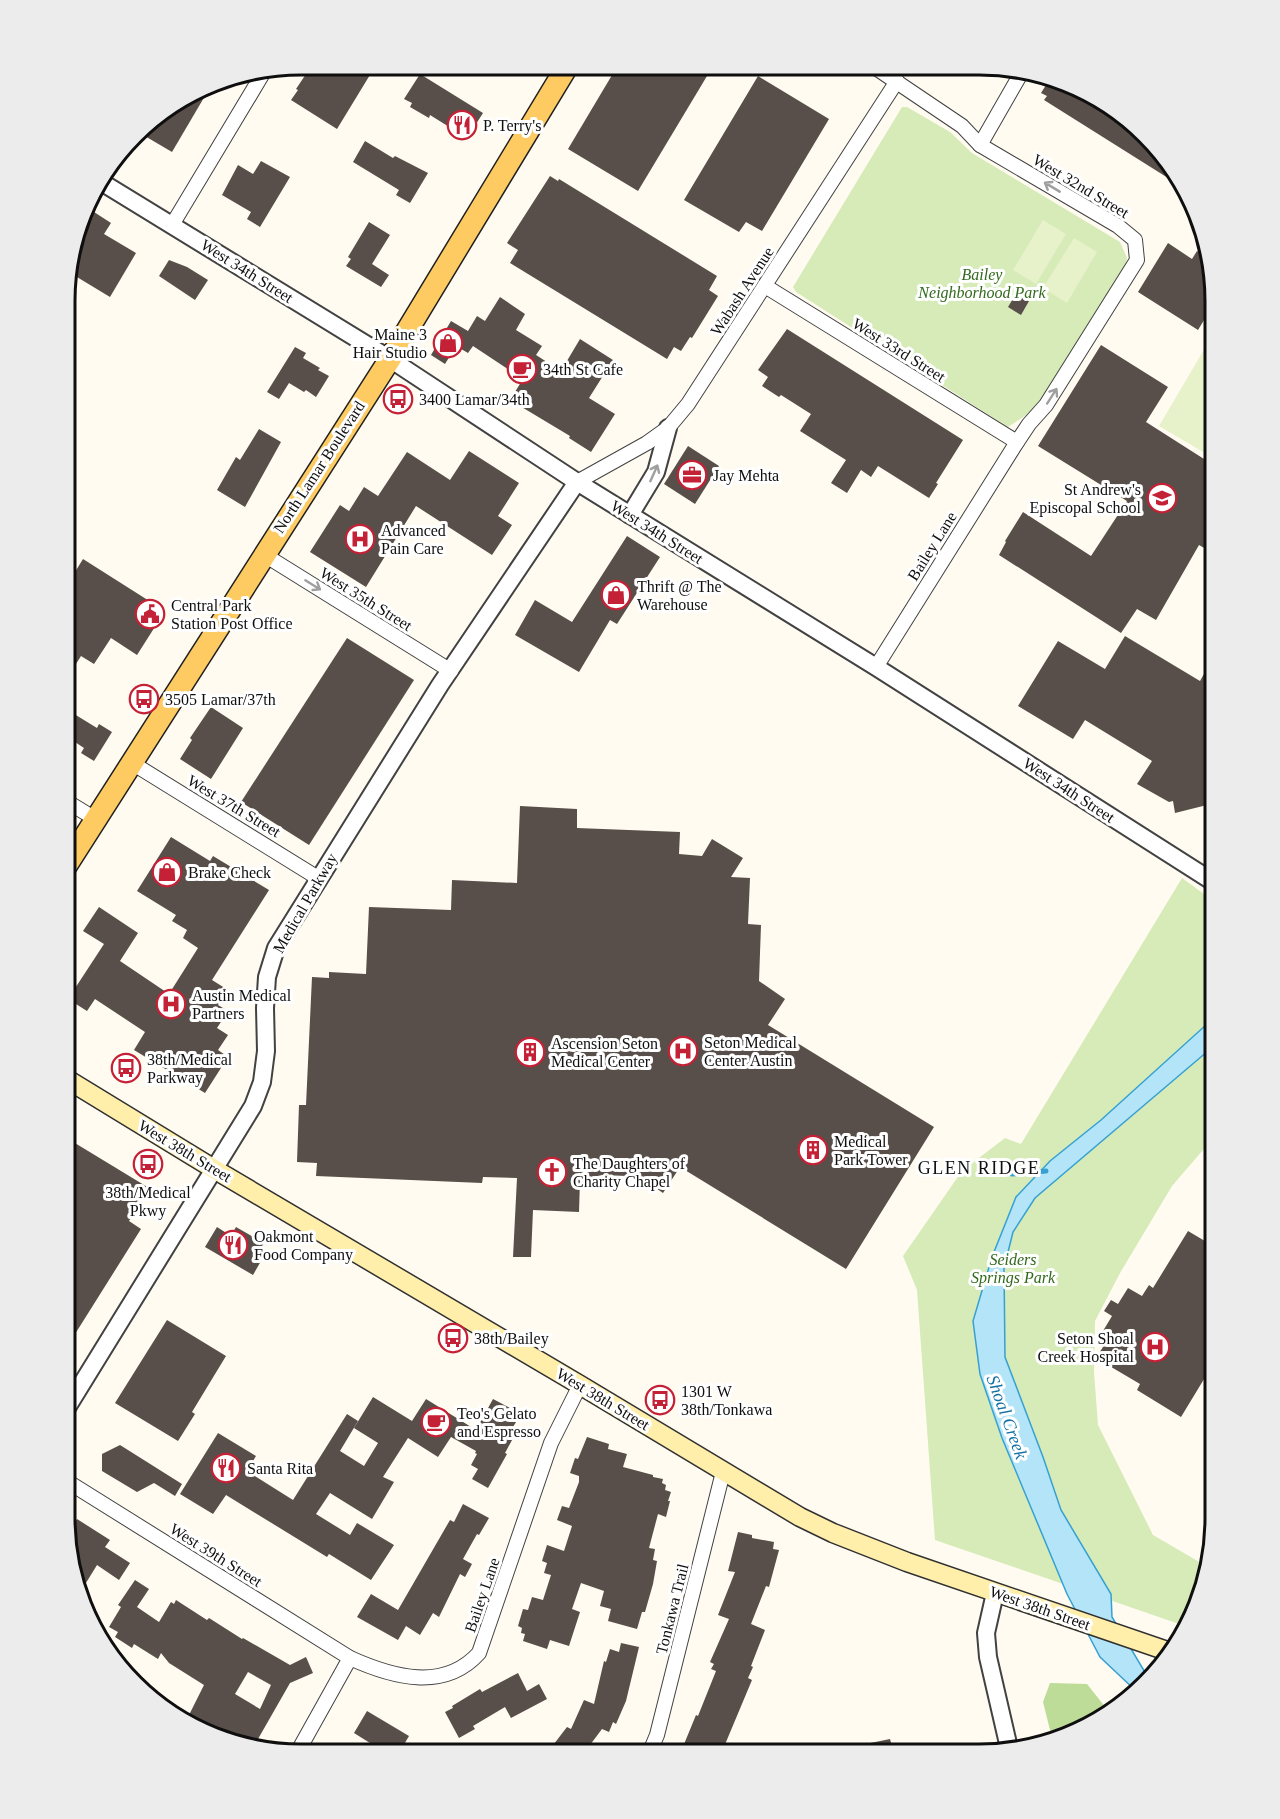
<svg xmlns="http://www.w3.org/2000/svg" width="1280" height="1819" viewBox="0 0 1280 1819" font-family="Georgia,serif">
<rect width="100%" height="100%" fill="#fffbf0"/>
<!-- green -->
<g fill="#d6ebb8">
<path d="M902,107H907L950,132L972,153L1120,242L1127,258L1125,269L1043,404L1008,427L796,292L793,287Z"/>
<path d="M1182,878L1215,902V1136L1172,1186L1120,1273L1095,1321L1094,1372L1098,1425L1153,1535L1208,1567L1203,1591L1182,1625L935,1540L917,1290L903,1256L962,1171L1005,1138L1021,1144Z"/>
</g>
<!-- forest -->
<path fill="#bcdc97" d="M1050,1683L1087,1684L1106,1708V1715L1083,1730L1052,1738L1043,1702Z"/>
<!-- pitch -->
<g fill="#e7f2ca">
<path d="M1043,220L1066,234L1036,284L1013,270Z"/>
<path d="M1074,238L1097,252L1067,303L1043,288Z"/>
<path d="M1215,331V459L1159,426Z"/>
</g>
<!-- water -->
<path fill="#b3e4f8" stroke="#37a0d2" stroke-width="1.5" d="M1215,1020V1045L1035,1198L1013,1232L1004,1268L1005,1357L1043,1457L1061,1510L1111,1594L1112,1617L1149,1679L1136,1694V1691L1100,1657L1067,1594L1002,1438L980,1374L973,1321L992,1257L1016,1197L1050,1161L1101,1120L1207,1024Z"/>
<g fill="none" stroke-linecap="round" stroke-linejoin="round">
<!-- stream -->
<path stroke="#37a0d2" stroke-width="5" d="M1012,1174L1046,1171"/>
</g>
<!-- building -->
<g fill="#584e4a" fill-rule="evenodd">
<path d="M312,65H376L337,129L291,100L298,90L296,89Z"/>
<path d="M618,65L713,66L638,191L568,149Z"/>
<path d="M420,74L483,113L467,138L430,115L429,118L410,107L412,103L404,99Z"/>
<path d="M758,76L829,119L762,231L746,222L739,232L684,200Z"/>
<path d="M1051,77L1069,82L1123,113L1178,181L1176,183L1044,100L1047,96L1041,93Z"/>
<path d="M212,84L172,152L138,132L145,123Z"/>
<path d="M365,141L393,158L395,156L428,173L410,203L396,195L399,190L353,162Z"/>
<path d="M261,161L290,177L260,227L247,219L251,212L222,195L238,165L253,174Z"/>
<path d="M550,176L558,181L559,179L717,276L709,290L718,296L692,338L690,337L681,351L674,347L667,359L510,263L518,250L507,243Z"/>
<path d="M86,212L92,215L94,212L111,223L104,234L136,253L110,297L67,271Z"/>
<path d="M369,222L390,235L372,264L389,275L381,287L346,266L351,259L348,257Z"/>
<path d="M1168,243L1192,259L1197,251L1205,256L1215,302L1198,330L1138,292Z"/>
<path d="M169,260L187,267L208,280L195,300L159,276Z"/>
<path d="M1016,294L1029,301L1021,315L1008,307Z"/>
<path d="M500,297L525,314L516,330L542,346L536,355L561,371L580,339L613,360L589,398L615,414L591,452L569,438L570,436L510,400L523,379L473,346L468,353L456,346L445,364L431,355L451,321L468,331L477,316L485,321Z"/>
<path d="M787,329L963,440L936,483L938,484L929,498L878,466L871,477L861,470L847,493L831,483L846,460L800,431L811,414L781,395L779,397L762,386L768,377L758,370Z"/>
<path d="M1101,345L1168,387L1146,422L1215,466V544L1211,552L1199,545L1156,620L1137,609L1121,633L999,555L1006,542L1005,541L1023,512L1091,556L1127,501L1038,446Z"/>
<path d="M295,347L306,353L303,358L320,368L318,370L329,376L316,397L306,390L304,392L289,383L279,399L267,392Z"/>
<path d="M259,429L281,442L245,507L217,490L236,457L240,460Z"/>
<path d="M688,446L719,466L695,504L664,484Z"/>
<path d="M469,451L519,483L498,516L512,525L492,555L416,506L366,587L310,552L340,505L349,511L364,487L378,496L407,452L450,480Z"/>
<path d="M627,536L660,557L617,624L610,620L579,672L515,635L535,600L572,622Z"/>
<path d="M83,559L165,611L137,655L111,638L94,664L81,656L66,680V566L75,572Z"/>
<path d="M1125,636L1200,681L1215,654V755L1209,757L1215,782V803L1175,813L1173,801L1169,802L1137,784L1152,761L1085,720L1073,739L1018,706L1058,641L1105,669Z"/>
<path d="M347,638L414,680L309,845L241,802Z"/>
<path d="M211,707L243,728L211,779L180,759L192,740L190,738Z"/>
<path d="M66,709L97,728L99,724L112,732L94,761L81,753L84,748L66,736Z"/>
<path d="M520,806L577,809V828L680,832L679,854L702,856L712,839L743,858L731,877L750,878L748,924L761,925L759,981L785,999L768,1025L934,1127L846,1269L680,1167L663,1193L650,1184L627,1176L602,1175L580,1180L579,1212L533,1210L531,1257H513L517,1178L483,1177L482,1183L316,1176L317,1163L297,1162L299,1105H306L312,977L329,978V972L366,974L369,907L451,910L452,880L517,883Z"/>
<path d="M171,837L210,861L213,856L269,890L212,980L228,990L218,1005L228,1011L217,1028L228,1035L218,1050L228,1057L205,1093L134,1050L145,1032L95,999L87,1011L68,999L104,944L83,931L99,907L138,933L120,961L169,994L198,948L183,938L187,930L172,921L176,915L137,891Z"/>
<path d="M65,1137L149,1188L129,1221L141,1229L65,1350Z"/>
<path d="M217,1227L231,1236L236,1227L264,1243L259,1251L265,1254L253,1275L205,1247Z"/>
<path d="M1188,1231L1215,1247V1361L1181,1417L1137,1390L1140,1384L1096,1358L1110,1336L1103,1331L1112,1316L1104,1311L1111,1300L1118,1304L1128,1288L1142,1296L1149,1285L1153,1288Z"/>
<path d="M167,1320L226,1356L192,1412L195,1414L178,1441L115,1403Z"/>
<path d="M373,1397L412,1421L426,1399L476,1430L493,1399L521,1414L513,1427L518,1429L505,1453L507,1454L488,1488L472,1479L478,1469L471,1465L477,1454L475,1453L476,1451L451,1437L438,1457L408,1438L383,1477L394,1482L372,1519L330,1493L316,1514L350,1535L357,1523L394,1545L371,1580L329,1554L327,1557L226,1495L213,1514L180,1494L218,1433L256,1456L247,1471L293,1500L347,1414L358,1421L340,1451L364,1466L378,1443L354,1428Z"/>
<path d="M587,1437L609,1444L608,1449L627,1454L623,1467L653,1475V1477L663,1479L662,1483L666,1485L665,1490L671,1492L668,1501H670L666,1517L658,1514L649,1548L655,1549L653,1560L657,1561L653,1584L645,1612H642L637,1629L608,1621L611,1609L600,1606L604,1591L581,1583L572,1609L580,1612L569,1646L550,1640L547,1649L523,1641L525,1634L521,1633L522,1628L518,1626L523,1609L528,1610L532,1597L543,1600L551,1575L544,1573L547,1563L542,1561L547,1545L564,1551L572,1526L557,1520L562,1506L569,1508L579,1482V1476L570,1473L575,1458L578,1459Z"/>
<path d="M120,1445L182,1484L175,1496L154,1483L137,1492L102,1471V1454Z"/>
<path d="M463,1504L489,1518L479,1535L477,1534L463,1559L472,1564L465,1577L460,1574L439,1617L433,1613L420,1635L406,1626L398,1640L357,1617L371,1594L398,1610L450,1520L454,1522Z"/>
<path d="M77,1519L110,1540L105,1547L130,1563L119,1580L97,1565L81,1591L68,1533Z"/>
<path d="M738,1532L752,1535V1538L774,1542L773,1549L779,1550L769,1587L766,1586L751,1624L765,1630L751,1666L753,1667L748,1678L752,1680L721,1754H680L696,1715L698,1716L716,1671L711,1669L714,1664L710,1662L729,1619L718,1615L735,1572L728,1571Z"/>
<path d="M135,1580L149,1589L137,1607L159,1622L171,1602L174,1604L176,1600L207,1620L209,1618L242,1639L243,1638L290,1665L306,1657L313,1673L290,1683L254,1746L186,1721L204,1685L169,1663L161,1653L158,1659L134,1644L132,1648L115,1637L118,1632L109,1627L121,1607L118,1605ZM248,1672L271,1685L260,1709L235,1694Z"/>
<path d="M621,1643L639,1647L626,1701L616,1724L613,1722L609,1732L602,1729L584,1753H547L567,1727L571,1729L584,1700L594,1704L604,1661L606,1662L610,1649L619,1652Z"/>
<path d="M518,1673L527,1691L539,1684L547,1699L511,1718L505,1707L473,1726L475,1729L459,1738L445,1712L453,1708L452,1706L480,1689L482,1692Z"/>
<path d="M367,1711L409,1736L399,1753H386L354,1733Z"/>
<path d="M890,1739L894,1754H847L846,1748Z"/>
</g>
<g fill="none" stroke-linecap="round" stroke-linejoin="round">
<!-- minor casing -->
<g stroke="#424242" stroke-width="16">
<g id="minor">
<path d="M873,66L962,126L980,145L1118,226L1135,240L1137,260L1046,405L1029,424L1017,442L876,667"/>
<path d="M980,145L1023,70"/>
<path d="M172,225L265,70"/>
<path d="M765,286L1017,442"/>
<path d="M577,482L647,443L668,428L688,404L897,81"/>
<path d="M263,554L451,671"/>
<path d="M132,763L318,878"/>
<path d="M66,801L97,820"/>
<path d="M65,1480L350,1658C392,1677 444,1692 479,1653L551,1443L580,1385"/>
<path d="M297,1753L350,1658"/>
<path d="M649,1754L657,1735L723,1472"/>
</g>
</g>
<!-- tertiary casing -->
<g stroke="#424242" stroke-width="20">
<g id="tertiary">
<path d="M98,180L390,359L577,482L876,667L1215,883"/>
<path d="M630,515L656,472L668,428"/>
<path d="M65,1411L253,1106L262,1082L266,1051L265,1008L267,977L276,948L440,685L577,482"/>
<path d="M995,1593L986,1633L988,1657L1009,1748"/>
</g>
</g>
<!-- secondary casing -->
<g stroke="#313131" stroke-width="21">
<path id="secondary" d="M65,1078L214,1169L580,1385L800,1517L833,1533L907,1562L1173,1653"/>
</g>
<!-- primary casing -->
<g stroke="#202020" stroke-width="24">
<path id="primary" d="M66,866L390,359L568,65"/>
</g>
<!-- minor -->
<use href="#minor" stroke="#fff" stroke-width="14"/>
<!-- tertiary -->
<use href="#tertiary" stroke="#fff" stroke-width="16"/>
<!-- secondary -->
<use href="#secondary" stroke="#ffefab" stroke-width="18"/>
<!-- primary -->
<use href="#primary" stroke="#fdcb62" stroke-width="21"/>
</g>
<!-- one-way arrows -->
<defs><path id="oneway-shaft" d="M-6 0H5M1.5-3L5.5 0L1.5 3" fill="none" stroke-width="1.6" stroke-linecap="round" stroke-linejoin="round" transform="scale(1.5)"/></defs>
<g stroke="#9f9f9f">
<use href="#oneway-shaft" transform="translate(1052 187) rotate(-149)"/>
<use href="#oneway-shaft" transform="translate(1052 396) rotate(-57)"/>
<use href="#oneway-shaft" transform="translate(654 473) rotate(-66)"/>
<use href="#oneway-shaft" transform="translate(313 585) rotate(32)"/>
</g>
<!-- icons -->
<defs>
<g id="restaurant-ring" transform="scale(1.5)"><circle r="9.5" fill="#fff" stroke="#c42136" stroke-width="1.5"/><path d="M-5-6h1v4h1v-4h1v4h1v-4h1v5L-1.5 .5V6h-2V.5L-5-1ZM5-6V6H3V1.5H1.5Q1.5-4 5-6Z" fill="#c42136"/></g>
<g id="shop-ring" transform="scale(1.5)"><circle r="9.5" fill="#fff" stroke="#c42136" stroke-width="1.5"/><path d="M-5-2.5h2.3a2.7 3.5 0 0 1 5.4 0H5L5.5 6h-11ZM-1.5-2.5h3a1.5 2.3 0 0 0-3 0Z" fill="#c42136"/></g>
<g id="cafe-ring" transform="scale(1.5)"><circle r="9.5" fill="#fff" stroke="#c42136" stroke-width="1.5"/><path d="M-5.5-4.5H6V0H3Q3 3.5 0 3.5H-2.5Q-5.5 3.5-5.5 0ZM3-3.2v2h1.7v-2ZM-6 4.5H4V6H-6Z" fill="#c42136"/></g>
<g id="bus-ring" transform="scale(1.5)"><circle r="9.5" fill="#fff" stroke="#c42136" stroke-width="1.5"/><path d="M-5-6H5V4H4V6H2V4H-2V6H-4V4H-5ZM-3.5-4V0h7V-4ZM-3.5 1.2v1.5H-2V1.2ZM2 1.2v1.5H3.5V1.2Z" fill="#c42136"/></g>
<g id="office-ring" transform="scale(1.5)"><circle r="9.5" fill="#fff" stroke="#c42136" stroke-width="1.5"/><path d="M-6-3h4V-5.5h4V-3h4V5H-6ZM-1-4.5V-3h2v-1.5ZM-6 0V1H6V0Z" fill="#c42136"/></g>
<g id="school-ring" transform="scale(1.5)"><circle r="9.5" fill="#fff" stroke="#c42136" stroke-width="1.5"/><path d="M0-5L7-2L0 1L-7-2ZM-4 1L0 2.5L4 1V4Q0 6-4 4Z" fill="#c42136"/></g>
<g id="hospital-ring" transform="scale(1.5)"><circle r="9.5" fill="#fff" stroke="#c42136" stroke-width="1.5"/><path d="M-5-5h3v3.5h4V-5h3V5h-3V1.5h-4V5h-3Z" fill="#c42136"/></g>
<g id="civic-ring" transform="scale(1.5)"><circle r="9.5" fill="#fff" stroke="#c42136" stroke-width="1.5"/><path d="M-.6-6.5H3V-4.5H.6V-3L4-1V1h2V6H-6V1h2V-1L-.6-3ZM-1.2 2.5V6h2.4V2.5Z" fill="#c42136"/></g>
<g id="building-ring" transform="scale(1.5)"><circle r="9.5" fill="#fff" stroke="#c42136" stroke-width="1.5"/><path d="M-4-6H4V6H1V3H-1V6H-4ZM-2.5-4.3h1.7v1.8h-1.7ZM.8-4.3h1.7v1.8H.8ZM-2.5-1h1.7V.8h-1.7ZM.8-1h1.7V.8H.8Z" fill="#c42136"/></g>
<g id="church-ring" transform="scale(1.5)"><circle r="9.5" fill="#fff" stroke="#c42136" stroke-width="1.5"/><path d="M-1.2-6h2.4v3.5h3.3v2.4h-3.3V6h-2.4V-.1h-3.3v-2.4h3.3Z" fill="#c42136"/></g>
</defs>
<g fill-rule="evenodd">
<use href="#restaurant-ring" x="462" y="125"/>
<use href="#shop-ring" x="448" y="343"/>
<use href="#cafe-ring" x="522" y="369"/>
<use href="#bus-ring" x="398" y="399"/>
<use href="#office-ring" x="692" y="475"/>
<use href="#school-ring" x="1162" y="498"/>
<use href="#hospital-ring" x="360" y="539"/>
<use href="#shop-ring" x="616" y="595"/>
<use href="#civic-ring" x="150" y="614"/>
<use href="#bus-ring" x="144" y="699"/>
<use href="#shop-ring" x="167" y="872"/>
<use href="#hospital-ring" x="171" y="1004"/>
<use href="#hospital-ring" x="683" y="1051"/>
<use href="#building-ring" x="530" y="1052"/>
<use href="#bus-ring" x="126" y="1068"/>
<use href="#building-ring" x="813" y="1150"/>
<use href="#bus-ring" x="148" y="1164"/>
<use href="#church-ring" x="552" y="1172"/>
<use href="#restaurant-ring" x="233" y="1245"/>
<use href="#bus-ring" x="453" y="1338"/>
<use href="#hospital-ring" x="1155" y="1347"/>
<use href="#bus-ring" x="660" y="1400"/>
<use href="#cafe-ring" x="436" y="1422"/>
<use href="#restaurant-ring" x="226" y="1468"/>
</g>
<g text-anchor="middle" dominant-baseline="central" stroke-width="6" stroke-linejoin="round" paint-order="stroke">
<!-- poi labels -->
<g font-size="16" fill="#0f0f0f" stroke="#fff" text-anchor="start">
<text x="483" y="125">P. Terry's</text>
<text x="427" y="334" text-anchor="end">Maine 3<tspan x="427" dy="18">Hair Studio</tspan></text>
<text x="543" y="369">34th St Cafe</text>
<text x="419" y="399">3400 Lamar/34th</text>
<text x="713" y="475">Jay Mehta</text>
<text x="1141" y="489" text-anchor="end">St Andrew's<tspan x="1141" dy="18">Episcopal School</tspan></text>
<text x="381" y="530">Advanced<tspan x="381" dy="18">Pain Care</tspan></text>
<text x="637" y="586">Thrift @ The<tspan x="637" dy="18">Warehouse</tspan></text>
<text x="171" y="605">Central Park<tspan x="171" dy="18">Station Post Office</tspan></text>
<text x="165" y="699">3505 Lamar/37th</text>
<text x="188" y="872">Brake Check</text>
<text x="192" y="995">Austin Medical<tspan x="192" dy="18">Partners</tspan></text>
<text x="704" y="1042">Seton Medical<tspan x="704" dy="18">Center Austin</tspan></text>
<text x="551" y="1043">Ascension Seton<tspan x="551" dy="18">Medical Center</tspan></text>
<text x="147" y="1059">38th/Medical<tspan x="147" dy="18">Parkway</tspan></text>
<text x="834" y="1141">Medical<tspan x="834" dy="18">Park Tower</tspan></text>
<text x="573" y="1163">The Daughters of<tspan x="573" dy="18">Charity Chapel</tspan></text>
<text x="148" y="1192" text-anchor="middle">38th/Medical<tspan x="148" dy="18">Pkwy</tspan></text>
<text x="254" y="1236">Oakmont<tspan x="254" dy="18">Food Company</tspan></text>
<text x="474" y="1338">38th/Bailey</text>
<text x="1134" y="1338" text-anchor="end">Seton Shoal<tspan x="1134" dy="18">Creek Hospital</tspan></text>
<text x="681" y="1391">1301 W<tspan x="681" dy="18">38th/Tonkawa</tspan></text>
<text x="457" y="1413">Teo's Gelato<tspan x="457" dy="18">and Espresso</tspan></text>
<text x="247" y="1468">Santa Rita</text>
</g>
<!-- street labels -->
<g font-size="16" fill="#0f0f0f" stroke="#fff">
<text transform="translate(1081 186) rotate(31)">West 32nd Street</text>
<text transform="translate(247 271) rotate(32)">West 34th Street</text>
<text transform="translate(742 291) rotate(-57)">Wabash Avenue</text>
<text transform="translate(899 350) rotate(32)">West 33rd Street</text>
<text transform="translate(319 467) rotate(-57)">North Lamar Boulevard</text>
<text transform="translate(657 532) rotate(32)">West 34th Street</text>
<text transform="translate(932 546) rotate(-58)">Bailey Lane</text>
<text transform="translate(366 599) rotate(32)">West 35th Street</text>
<text transform="translate(1069 790) rotate(33)">West 34th Street</text>
<text transform="translate(234 806) rotate(31)">West 37th Street</text>
<text transform="translate(305 903) rotate(-60)">Medical Parkway</text>
<text transform="translate(185 1151) rotate(31)">West 38th Street</text>
<text transform="translate(603 1399) rotate(31)">West 38th Street</text>
<text transform="translate(216 1555) rotate(32)">West 39th Street</text>
<text transform="translate(482 1595) rotate(-71)">Bailey Lane</text>
<text transform="translate(1040 1608) rotate(19)">West 38th Street</text>
<text transform="translate(672 1609) rotate(-76)">Tonkawa Trail</text>
</g>
<!-- park labels -->
<g font-size="16" font-style="italic" fill="#32691c" stroke="#fff">
<text x="982" y="274">Bailey<tspan x="982" dy="18">Neighborhood Park</tspan></text>
<text x="1013" y="1259">Seiders<tspan x="1013" dy="18">Springs Park</tspan></text>
</g>
<!-- neighbourhood labels -->
<g font-size="18" letter-spacing="1.5" fill="#0f0f0f" stroke="#fff">
<text x="979" y="1168">GLEN RIDGE</text>
</g>
<!-- water labels -->
<g font-size="18" font-style="italic" fill="#1371a5" stroke="#fff">
<text transform="translate(1007 1417) rotate(70)">Shoal Creek</text>
</g>
</g>
<!-- crop -->
<path d="M0 0H1280V1819H0ZM301 75H979A226 226 0 0 1 1205 301V1518A226 226 0 0 1 979 1744H301A226 226 0 0 1 75 1518V301A226 226 0 0 1 301 75Z" fill="#ececec" fill-rule="evenodd"/>
<path fill="none" stroke="#0f0f0f" stroke-width="3" d="M301 75H979A226 226 0 0 1 1205 301V1518A226 226 0 0 1 979 1744H301A226 226 0 0 1 75 1518V301A226 226 0 0 1 301 75Z"/>
</svg>
